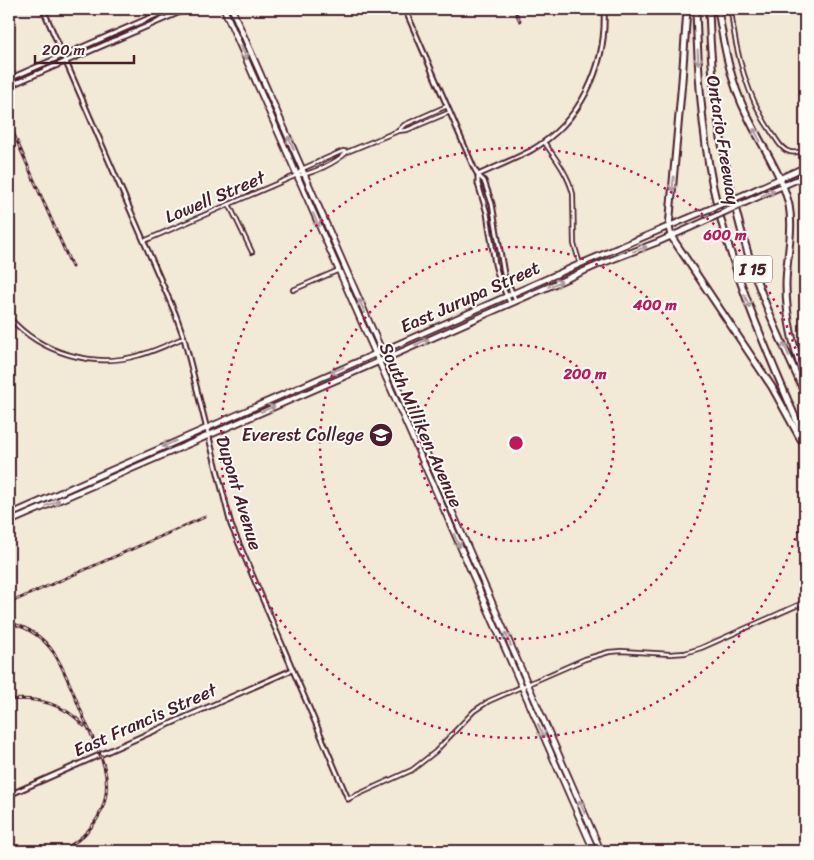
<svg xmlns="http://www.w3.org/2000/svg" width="814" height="860" viewBox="0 0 814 860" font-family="Sriracha,sans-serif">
<rect width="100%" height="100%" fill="#f2e9d7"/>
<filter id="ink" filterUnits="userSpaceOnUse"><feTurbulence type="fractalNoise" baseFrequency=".02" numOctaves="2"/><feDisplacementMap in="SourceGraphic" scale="10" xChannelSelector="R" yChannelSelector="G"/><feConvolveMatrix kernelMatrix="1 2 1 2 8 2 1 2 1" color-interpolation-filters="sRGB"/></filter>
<g filter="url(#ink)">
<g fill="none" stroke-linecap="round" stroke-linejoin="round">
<!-- minor casing -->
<g stroke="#4a1f2b" stroke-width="6">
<g id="minor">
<path d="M731,9C735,53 748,100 774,136C778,142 782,150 790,152C795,153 800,152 805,150"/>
<path d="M399,130L404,125L447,106"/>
<path d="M544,142C556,159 568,174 573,194L574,244L580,264"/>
<path d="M298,174L302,169L343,151L347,152L398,131L407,130L450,112"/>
<path d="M229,204L252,252"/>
<path d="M144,241L297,175C311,175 337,162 347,152"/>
<path d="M293,290L339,270"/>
<path d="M9,317C40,353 94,369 140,355C155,351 169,344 183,338"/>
<path d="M348,799L412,770L435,752L474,711L489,701L585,659L609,652L621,651L670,654L685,653L701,648L805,602"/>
</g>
</g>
<!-- tertiary casing -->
<g stroke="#4a1f2b" stroke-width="7">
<g id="tertiary">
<path d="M43,9L175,313L184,338L231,525L348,799"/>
<path d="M405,9L474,168L478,175L484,181L492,204L504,274L516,301"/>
<path d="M9,79L170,9"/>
<path d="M9,86L187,9"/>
<path d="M478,175C495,167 513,160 530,151C581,122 607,66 604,9"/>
<path d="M478,175V184L487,213L495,264L499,279L510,303"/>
<path d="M9,795L292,670"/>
</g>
</g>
<!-- primary casing -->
<g stroke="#4a1f2b" stroke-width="8">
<g id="primary">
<path d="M224,9L594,851"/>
<path d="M232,9L601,851"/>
<path d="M750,192L805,167"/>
<path d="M740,205L805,176"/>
<path d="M9,515L580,264L712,208"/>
<path d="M9,522L378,362L598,265L658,242L703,222"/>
</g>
</g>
<!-- motorway casing -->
<g stroke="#4a1f2b" stroke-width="9">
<g id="motorway">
<path d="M687,9L682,81L669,227L671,236L772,387L800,438L805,445"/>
<path d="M696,9C698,68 701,128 713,187C732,275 770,358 805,440"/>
<path d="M709,9C711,94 724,178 750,260C764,306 786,350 805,394"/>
<path d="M718,9C724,46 730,81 747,115C761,145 781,172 789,205C794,231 786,259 786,285C786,321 794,347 805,382"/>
</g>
</g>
<!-- minor -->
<use href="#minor" stroke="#fdfcf7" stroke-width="2.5"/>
<!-- tertiary -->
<use href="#tertiary" stroke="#fdfcf7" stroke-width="3"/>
<!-- primary -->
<use href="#primary" stroke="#fdfcf7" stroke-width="4.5"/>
<!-- motorway -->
<use href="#motorway" stroke="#fdfcf7" stroke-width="5"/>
<!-- rail casing -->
<g stroke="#4a1f2b" stroke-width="3">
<g id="rail">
<path d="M514,9L520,21"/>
<path d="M9,123L72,267"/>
<path d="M9,603L205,517"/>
<path d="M9,623C28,627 43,637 54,653C66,672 74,695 83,716C90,733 99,749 104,766C114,805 93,834 61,851"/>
<path d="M9,700C37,697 65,704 84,726"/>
</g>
</g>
<!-- rail -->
<use href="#rail" stroke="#fdfcf7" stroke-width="1" stroke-dasharray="4" stroke-linecap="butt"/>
<!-- primary-bridge casing -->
<g stroke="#4a1f2b" stroke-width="8" stroke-linecap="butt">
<g id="primary-bridge">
<path d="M712,208L750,192"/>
<path d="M703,222L740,205"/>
</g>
</g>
<!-- primary-bridge -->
<use href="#primary-bridge" stroke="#fdfcf7" stroke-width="4.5"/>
</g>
<!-- one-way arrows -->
<defs><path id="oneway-shaft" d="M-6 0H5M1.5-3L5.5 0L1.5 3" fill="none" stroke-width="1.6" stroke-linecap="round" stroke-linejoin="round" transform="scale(1.25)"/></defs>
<g stroke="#ac999b">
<use href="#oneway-shaft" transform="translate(244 53) rotate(66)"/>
<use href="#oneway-shaft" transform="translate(698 57) rotate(87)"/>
<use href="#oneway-shaft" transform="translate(757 135) rotate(-118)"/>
<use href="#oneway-shaft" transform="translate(291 143) rotate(-114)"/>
<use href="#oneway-shaft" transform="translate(673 184) rotate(96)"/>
<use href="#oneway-shaft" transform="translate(768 193) rotate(-24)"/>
<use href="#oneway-shaft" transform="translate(316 220) rotate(66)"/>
<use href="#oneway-shaft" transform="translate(640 249) rotate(-20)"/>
<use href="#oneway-shaft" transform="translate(555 284) rotate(-23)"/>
<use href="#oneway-shaft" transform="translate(747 301) rotate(69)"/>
<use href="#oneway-shaft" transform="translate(362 306) rotate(-114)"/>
<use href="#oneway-shaft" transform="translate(422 342) rotate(-24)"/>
<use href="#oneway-shaft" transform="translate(786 349) rotate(-113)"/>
<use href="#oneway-shaft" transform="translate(337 370) rotate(157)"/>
<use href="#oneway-shaft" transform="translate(268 409) rotate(-23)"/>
<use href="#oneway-shaft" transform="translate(169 444) rotate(156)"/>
<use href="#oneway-shaft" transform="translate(53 503) rotate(-23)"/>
<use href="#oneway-shaft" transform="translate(457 541) rotate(66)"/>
<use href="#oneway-shaft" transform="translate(508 639) rotate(-113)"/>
<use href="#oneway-shaft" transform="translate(541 731) rotate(66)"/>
<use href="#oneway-shaft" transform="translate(582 807) rotate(-114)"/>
</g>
</g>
<!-- distance rings -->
<g fill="none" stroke="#c2185b" stroke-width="2.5" stroke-dasharray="2.5 5">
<circle cx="516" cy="443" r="98"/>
<circle cx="516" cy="443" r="196"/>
<path d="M805 502A295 295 0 1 1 805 384"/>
</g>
<!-- icons -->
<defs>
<g id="university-disc" transform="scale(1.25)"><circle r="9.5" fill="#4a1f2b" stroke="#fdfcf7"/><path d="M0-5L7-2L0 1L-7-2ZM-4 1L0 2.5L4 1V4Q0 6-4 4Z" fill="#fff"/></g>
</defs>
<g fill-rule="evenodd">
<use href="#university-disc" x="381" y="435"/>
</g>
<g text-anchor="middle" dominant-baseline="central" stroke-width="4" stroke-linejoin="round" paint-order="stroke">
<!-- shield labels -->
<rect fill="#fdfcf7" stroke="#806168" stroke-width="1" x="734" y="255.5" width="38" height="27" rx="4"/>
<g font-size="16" font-weight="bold" fill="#4a1f2b">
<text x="753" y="269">I 15</text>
</g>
<!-- street labels -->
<g font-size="18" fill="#4a1f2b" stroke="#fdfcf7">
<text transform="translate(723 140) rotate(81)">Ontario Freeway</text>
<text transform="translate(215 197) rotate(-23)">Lowell Street</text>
<text transform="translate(470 297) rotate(-24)">East Jurupa Street</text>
<text transform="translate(421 425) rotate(66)">South Milliken Avenue</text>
<text transform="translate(239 493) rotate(73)">Dupont Avenue</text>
<text transform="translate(145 720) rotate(-24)">East Francis Street</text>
</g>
<!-- poi labels -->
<g font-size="18" fill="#4a1f2b" stroke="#fdfcf7" text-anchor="end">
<text x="364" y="435">Everest College</text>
</g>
</g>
<circle cx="516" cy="443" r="8" fill="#c2185b" stroke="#fdfcf7" stroke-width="2.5"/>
<g font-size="15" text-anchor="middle" font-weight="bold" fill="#c2185b" stroke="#fdfcf7" stroke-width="4" stroke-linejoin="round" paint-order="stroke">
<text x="725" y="240">600 m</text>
<text x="655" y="310">400 m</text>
<text x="585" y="379">200 m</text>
</g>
<!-- margin -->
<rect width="814" height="860" fill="none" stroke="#fdfcf7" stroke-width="30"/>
<rect x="15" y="15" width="784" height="830" fill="none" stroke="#4a1f2b" stroke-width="2" filter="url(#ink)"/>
<!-- scale -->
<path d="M35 55v8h99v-8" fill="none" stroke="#4a1f2b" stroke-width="2.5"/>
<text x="42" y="55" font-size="15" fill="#4a1f2b" stroke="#fdfcf7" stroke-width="4" paint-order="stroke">200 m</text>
</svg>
